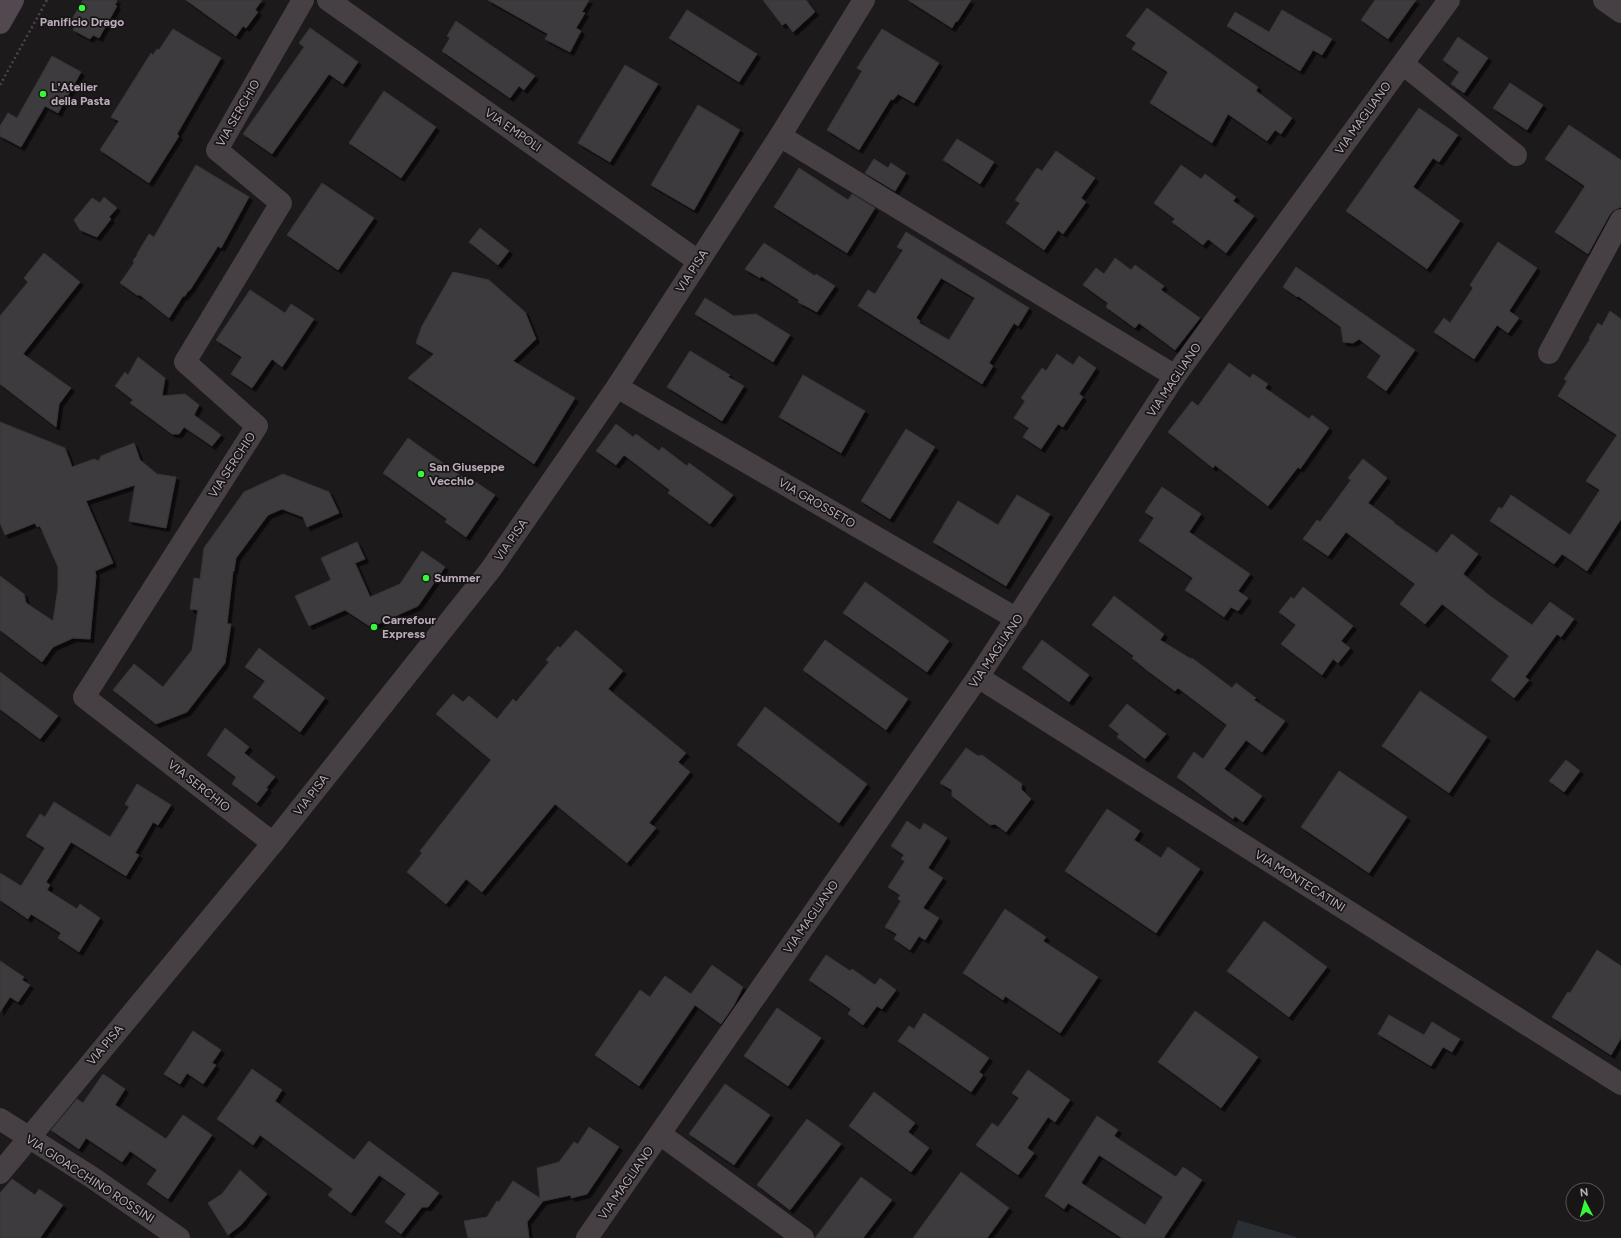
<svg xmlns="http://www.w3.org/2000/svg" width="1621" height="1238" viewBox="0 0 1621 1238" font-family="Figtree,sans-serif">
<defs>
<filter id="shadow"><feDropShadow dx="3.5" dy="3.5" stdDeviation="0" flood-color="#0009"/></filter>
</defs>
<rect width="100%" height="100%" fill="#1c1a1b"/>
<!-- green -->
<path fill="#292f35" d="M1238,1220L1296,1237V1238H1232Z"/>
<!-- building -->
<g fill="#3e3a3d" stroke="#383437" fill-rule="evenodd" filter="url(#shadow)">
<path d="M83,0H117L115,5L117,6L99,38L93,35L90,39L73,30L75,26L70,23Z"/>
<path d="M186,0H262L255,10L258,12L246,28L243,26L236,36Z"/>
<path d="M488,0H589L582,12L585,13L576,28L581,31L570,52L545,39L548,34Z"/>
<path d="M763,0H806L815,12L793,32L786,23L782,25Z"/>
<path d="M908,0H971L957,22L956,21L952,28Z"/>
<path d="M1375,0H1416L1388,39L1361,20Z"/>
<path d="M1147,8L1258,87L1256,91L1292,118L1281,134L1275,130L1267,141L1228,114L1212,143L1150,103L1168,72L1132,49L1136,43L1126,36Z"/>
<path d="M687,10L757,54L739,82L669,38Z"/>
<path d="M1282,10L1332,39L1322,55L1313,50L1300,71L1227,26L1235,12L1269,32Z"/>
<path d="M456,21L535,76L524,90L519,86L510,98L442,51L450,38L447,36Z"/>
<path d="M310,28L358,62L343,84L329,74L272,154L243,134L304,47L299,43Z"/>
<path d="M173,29L221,58L177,134L179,136L149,183L100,150L119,121L111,117L151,53L153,55L157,49L159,50Z"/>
<path d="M882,29L939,63L914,103L898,94L893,100L891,99L859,150L827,130L862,71L857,68Z"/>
<path d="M1458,37L1488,58L1464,93L1451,84L1459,72L1443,60Z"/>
<path d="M52,56L81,72L58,113L45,106L21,147L0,136V126L8,113L17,118Z"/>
<path d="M625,65L658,84L610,162L578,143Z"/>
<path d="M1510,83L1543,105L1527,130L1493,108Z"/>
<path d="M384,91L436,127L401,178L349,143Z"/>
<path d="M698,105L740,130L694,210L651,185Z"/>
<path d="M1419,108L1458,135L1439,162L1433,158L1413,187L1460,221L1427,269L1346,211Z"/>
<path d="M1569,125L1621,160V207L1614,210L1610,214L1588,254L1555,232L1585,186L1545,159Z"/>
<path d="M957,139L994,162L980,184L943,160Z"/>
<path d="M1056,151L1095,178L1081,198L1086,202L1063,234L1058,230L1044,250L1006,223L1020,203L1015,200L1037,168L1042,171Z"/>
<path d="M874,159L888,168L891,163L906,173L895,191L865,173Z"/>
<path d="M196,165L249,197L221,248L218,246L190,290L188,291L185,296H183L169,318L140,295H137L120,283L134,263L133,260L137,256V254L149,234L154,237Z"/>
<path d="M1181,165L1201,179L1205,174L1236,197L1233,201L1254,216L1226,253L1208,239L1203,245L1172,222L1175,219L1154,203Z"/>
<path d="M799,168L848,200L852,194L875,208L847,253L774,207Z"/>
<path d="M322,183L374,218L338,270L287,235Z"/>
<path d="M104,197L117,208L109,217L111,219L97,237L80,230L74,220L92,198L100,203Z"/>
<path d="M480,228L509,251L498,265L469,242Z"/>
<path d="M906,232L1029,308L1018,326L1014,323L989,363L993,366L982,384L858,306L868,290L875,294L903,250L897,247ZM941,278L975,298L949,340L919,323L920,321L916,318Z"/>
<path d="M1498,242L1537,268L1509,311L1519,318L1508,333L1497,325L1474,359L1434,332L1444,318L1450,323L1473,288L1470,285Z"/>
<path d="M764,243L815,276L816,274L835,286L817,312L798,302L799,300L761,276L760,278L745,269Z"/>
<path d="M44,253L80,282L23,354L71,388L59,404L56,427L0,384V316L28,282L24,278Z"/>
<path d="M1115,258L1131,270L1135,265L1164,286L1161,290L1200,318L1175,350L1139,323L1135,328L1106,307L1108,303L1083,285L1096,268L1104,274Z"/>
<path d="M1296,267L1415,350L1386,391L1367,377L1381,356L1359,339L1353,343L1343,342L1341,327L1298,296L1297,297L1283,287Z"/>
<path d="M453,272L489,280L525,312L536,339L513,361L575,398L534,464L408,378L434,354L416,343L422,326Z"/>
<path d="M250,290L285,313L291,304L314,319L282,367L272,359L252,388L231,374L242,357L216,340Z"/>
<path d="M705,298L734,316L756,314L790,335L773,362L695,314Z"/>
<path d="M1610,311L1621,319V519L1587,571L1562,554L1554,564L1490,521L1499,507L1502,509L1511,495L1570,535L1600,490L1586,481L1617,435L1558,396L1567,381L1564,379L1590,339L1589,338L1598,323L1602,326Z"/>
<path d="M690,351L730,375L728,377L744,386L722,421L667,387Z"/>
<path d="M1057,354L1073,365L1079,356L1096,368L1079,394L1083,397L1063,427L1058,424L1041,449L1023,437L1029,428L1014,418L1025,401L1021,398L1042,368L1046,371Z"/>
<path d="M138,357L165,378L162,396L185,394L199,405L194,415L221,435L212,446L184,427L179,434H172L130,403L133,400L115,386L125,372L128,375Z"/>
<path d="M1229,363L1250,378L1253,374L1268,384L1265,388L1309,419L1312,415L1329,428L1300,469L1298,467L1268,506L1215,465L1213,468L1168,432L1192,401L1198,406Z"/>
<path d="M803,375L865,411L841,453L779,417Z"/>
<path d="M0,422L65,448L72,467L94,459L99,461L101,456L134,443L140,460L157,474L176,477L166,528L129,521L135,485L86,501L113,563L95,571L96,576L90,639L73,638L53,647L42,662L0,630V576L24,594L26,603L53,621L58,588V567L40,526L37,527L35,523L5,535L0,523Z"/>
<path d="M616,424L633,437L636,434L659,451L662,447L687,466L689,463L733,495L710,524L668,493L670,490L624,455L616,465L596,451Z"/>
<path d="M906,429L935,447L890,519L861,501Z"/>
<path d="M408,438L472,484L474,481L495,495L466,537L445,522L447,519L383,473Z"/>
<path d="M1363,459L1387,478L1368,503L1394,522V523L1437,553L1452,534L1478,554L1463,574L1490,596L1532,625L1550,602L1574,619L1561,637L1557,634L1525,677L1529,680L1514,698L1491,680L1509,656L1442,604L1425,624L1400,604L1415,584L1387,563L1346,532L1328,556L1303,539L1317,520L1320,522L1351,480L1348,478Z"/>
<path d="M283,474L329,492L339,513L307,527L303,517L282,509L268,515L236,558L234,571H233L227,624H231L225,663L187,712L156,724L113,690L134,664L163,687L192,650L198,610L190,609L194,578L200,579L204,548L244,492Z"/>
<path d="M1162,487L1201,514L1189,532L1250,574L1238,591L1248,598L1238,611L1231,607L1224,617L1185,590L1193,578L1139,541L1154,518L1145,512Z"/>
<path d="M1017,495L1050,514L1006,586L933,542L958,501L998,525Z"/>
<path d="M357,542L365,559L355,563L370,597L400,584L422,551L445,567L418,606L371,627L345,610L309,626L295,596L331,580L321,558Z"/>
<path d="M865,582L949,641L927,672L843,613Z"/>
<path d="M1303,587L1353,626L1341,641L1350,648L1338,663L1333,659L1322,675L1281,644L1296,625L1279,612L1291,597L1294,599Z"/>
<path d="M1114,596L1164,634L1160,640L1191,659L1192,658L1232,688L1236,683L1256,698L1254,700L1285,721L1262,752L1246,740L1224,769L1262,796L1243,822L1235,816L1233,819L1177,777L1194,752L1203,759L1227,725L1178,688L1175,691L1148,671L1132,658L1134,656L1092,625Z"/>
<path d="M576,630L623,671L608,689L686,753L678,762L690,772L649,823L656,828L627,863L555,804L482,892L466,879L446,904L407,872L422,853L420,851L491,760L436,714L453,694L463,702L469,696L497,719L513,699L516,702L549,662L546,660L558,646L560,648Z"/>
<path d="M825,640L908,699L886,730L803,670Z"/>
<path d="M1042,640L1089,675L1069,702L1022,668Z"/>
<path d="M259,648L325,698L300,732L253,697L265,681L245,667Z"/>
<path d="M0,672L58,716L40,739L0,709Z"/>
<path d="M1420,691L1487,737L1449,793L1382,746Z"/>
<path d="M1127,704L1166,734L1145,759L1117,737L1119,734L1109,726Z"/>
<path d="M765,707L867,784L839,823L737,745Z"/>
<path d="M225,728L249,747L244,753L275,777L266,788L268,789L257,803L232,784L236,777L207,755Z"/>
<path d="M966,748L978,756L982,755L1022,784L1021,789L1031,799L1006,832L995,824L990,825L952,796V790L940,783Z"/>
<path d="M1566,760L1580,771L1564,792L1549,781Z"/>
<path d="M1339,771L1407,817L1369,873L1301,827Z"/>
<path d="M137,784L171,805L158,825L153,822L135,853L139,855L126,876L71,842L46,882L50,885L47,890L77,909L80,904L100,918L79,952L58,938L61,933L31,914L28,919L0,900V873L21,886L45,848L26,836L40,814L45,817L54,802L110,837L129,807L125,804Z"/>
<path d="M1107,809L1140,831L1134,840L1161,858L1168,847L1200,869L1156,933L1065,871Z"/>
<path d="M907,821L920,830L924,823L947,838L928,868L943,878L923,908L939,918L925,940L919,936L910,950L894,939L897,934L885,927L901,901L898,899L900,895L888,887L905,861L901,859L904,855L891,846Z"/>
<path d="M1005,909L1046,937L1043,941L1098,977L1060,1033L1005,996L1003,1000L963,973Z"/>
<path d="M1264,921L1327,967L1289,1017L1227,971Z"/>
<path d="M1597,950L1621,966V1038L1611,1055L1552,1017L1568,992L1570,993Z"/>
<path d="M826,955L850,971L852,969L875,985L880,978L896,990L882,1009L877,1006L863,1025L848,1014L851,1009L809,980Z"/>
<path d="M0,961L24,977L22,980L30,985L18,1002L10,997L0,1012Z"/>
<path d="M712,965L743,987L734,1005L721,1024L695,1005L639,1086L595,1055L640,990L650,997L665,976L691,994Z"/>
<path d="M777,1008L821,1038L788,1086L744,1056Z"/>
<path d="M1195,1011L1258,1057L1221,1108L1158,1062Z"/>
<path d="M924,1013L989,1058L979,1072L983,1075L971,1092L898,1041L909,1026L914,1029Z"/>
<path d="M1389,1015L1424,1035L1432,1022L1460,1039L1452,1052L1443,1047L1431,1066L1378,1034Z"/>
<path d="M193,1031L221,1050L212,1063L216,1065L203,1084L187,1073L180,1084L164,1074Z"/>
<path d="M252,1069L282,1090L275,1101L354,1160L369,1141L439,1193L428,1207H422L401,1234L385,1222L406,1194L379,1175L351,1213L328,1195L333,1189L260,1135L253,1145L217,1119Z"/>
<path d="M1028,1070L1070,1100L1055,1122L1048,1117L1027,1148L1034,1153L1018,1175L976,1145L992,1123L998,1127L1019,1098L1012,1093Z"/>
<path d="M103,1074L125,1089L115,1105L166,1139L183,1115L212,1135L168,1199L147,1184L157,1170L130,1151L122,1162L86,1138L79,1149L51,1130L77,1099L83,1103Z"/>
<path d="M725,1084L770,1115L734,1165L689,1134Z"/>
<path d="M874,1092L915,1123L908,1132L929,1148L911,1172L849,1126Z"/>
<path d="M1097,1116L1118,1130L1114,1136L1176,1177L1183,1167L1202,1180L1164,1237L1165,1238H1122L1068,1203L1064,1209L1045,1196ZM1099,1155L1163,1197L1145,1225L1081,1183Z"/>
<path d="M807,1119L841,1144L790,1210L757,1185Z"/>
<path d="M589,1127L619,1147L587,1194L571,1198V1195L543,1201L527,1222L529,1238H468L464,1221L487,1217L497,1201L499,1202L513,1181L540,1198L537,1168L559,1162L574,1142L578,1144Z"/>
<path d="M240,1170L267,1194L241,1225L228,1235L208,1203L222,1194Z"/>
<path d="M961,1172L1009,1208L987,1238H913Z"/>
<path d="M861,1177L892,1200L863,1238H815Z"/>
<path d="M12,1179L35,1195L39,1189L63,1205L40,1238H0V1193Z"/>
</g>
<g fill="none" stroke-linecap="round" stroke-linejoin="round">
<!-- path -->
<path stroke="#4d454d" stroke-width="2.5" stroke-dasharray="2 3" stroke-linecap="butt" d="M0,85L47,0"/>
<!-- minor -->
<g stroke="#464045" stroke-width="22">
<path d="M328,0L698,261"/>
<path d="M1604,0L1621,12"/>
<path d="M1403,64L1516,155"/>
<path d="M780,136L1175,376"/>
<path d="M1549,353L1621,220"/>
<path d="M617,387L1017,619"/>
<path d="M978,677L1621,1084"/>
<path d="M273,843L84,697L257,426L185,362L281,203L217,150L303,0"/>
<path d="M660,1134L803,1238"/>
<path d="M0,1173L273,843L491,569L617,387L780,136L864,0"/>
<path d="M587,1238L978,677L1175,376L1449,0"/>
</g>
<!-- tertiary -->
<path stroke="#464045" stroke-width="22" d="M0,1119L93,1178L179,1238"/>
<!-- secondary -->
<path stroke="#514850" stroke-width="22" d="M0,23L13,0"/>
</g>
<!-- markers -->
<g fill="#37f73b" stroke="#171516" stroke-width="1.5">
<circle cx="82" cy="8" r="4"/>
<circle cx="43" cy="94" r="4"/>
<circle cx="421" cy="474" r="4"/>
<circle cx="426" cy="578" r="4"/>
<circle cx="374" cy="627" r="4"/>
</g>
<g text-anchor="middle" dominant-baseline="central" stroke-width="3.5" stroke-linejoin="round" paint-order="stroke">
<!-- poi labels -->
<g font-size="12" font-weight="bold" fill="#bcacbb" stroke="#171516" text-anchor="start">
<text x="82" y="22" text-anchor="middle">Panificio Drago</text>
<text x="51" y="87">L'Atelier<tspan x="51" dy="14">della Pasta</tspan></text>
<text x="429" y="467">San Giuseppe<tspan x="429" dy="14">Vecchio</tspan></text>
<text x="434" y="578">Summer</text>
<text x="382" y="620">Carrefour<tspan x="382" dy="14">Express</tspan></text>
</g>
<!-- street labels -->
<g font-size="12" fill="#bcacbb" stroke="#171516">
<text transform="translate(238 113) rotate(-60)">VIA SERCHIO</text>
<text transform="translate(1363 118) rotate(-54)">VIA MAGLIANO</text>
<text transform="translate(513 130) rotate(35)">VIA EMPOLI</text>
<text transform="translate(692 271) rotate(-57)">VIA PISA</text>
<text transform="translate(1174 380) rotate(-56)">VIA MAGLIANO</text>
<text transform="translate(232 465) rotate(-57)">VIA SERCHIO</text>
<text transform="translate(817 503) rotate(30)">VIA GROSSETO</text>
<text transform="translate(511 540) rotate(-55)">VIA PISA</text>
<text transform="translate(996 651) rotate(-56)">VIA MAGLIANO</text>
<text transform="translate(199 786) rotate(38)">VIA SERCHIO</text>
<text transform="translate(311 795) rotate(-52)">VIA PISA</text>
<text transform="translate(1300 881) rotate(32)">VIA MONTECATINI</text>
<text transform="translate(811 917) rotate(-55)">VIA MAGLIANO</text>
<text transform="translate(105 1045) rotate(-50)">VIA PISA</text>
<text transform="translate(90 1179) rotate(33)">VIA GIOACCHINO ROSSINI</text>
<text transform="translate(626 1183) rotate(-55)">VIA MAGLIANO</text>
</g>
</g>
<!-- north arrow -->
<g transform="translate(1585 1202) rotate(354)"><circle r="19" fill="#171516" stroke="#595158"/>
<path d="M0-3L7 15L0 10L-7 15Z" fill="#37f73b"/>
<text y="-6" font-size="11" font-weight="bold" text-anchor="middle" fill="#bcacbb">N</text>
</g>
</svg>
